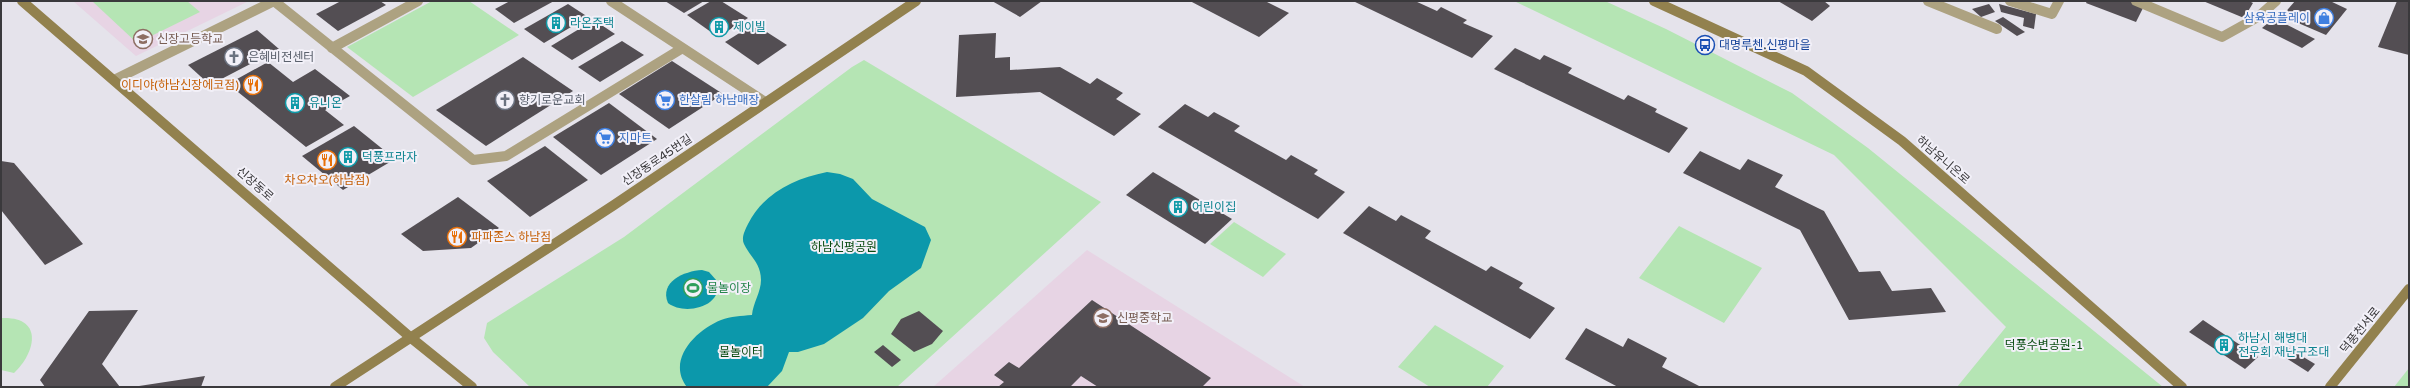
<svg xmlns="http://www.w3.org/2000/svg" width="2410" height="388" viewBox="0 0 2410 388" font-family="'Varela Round','Noto Sans KR',sans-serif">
<rect width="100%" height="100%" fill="#e5e3eb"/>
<!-- education -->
<g fill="#e7d4e4">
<path d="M73,1H249L136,56Z"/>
<path d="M1087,250L1305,387H933Z"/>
</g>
<!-- green -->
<g fill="#b5e5b4">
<path d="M92,1H187L200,12L137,43Z"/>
<path d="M432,1H469L519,35L413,97L347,47Z"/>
<path d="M1514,1H1605L1666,29L1792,93L1868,148L2163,387H1957L2006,327L1834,155Z"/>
<path d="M864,60L1101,202L897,387H530L493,352L484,338L487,323L624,237L852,67Z"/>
<path d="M1234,222L1286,254L1263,277L1210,244Z"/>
<path d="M1679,226L1762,268L1724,323L1639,278Z"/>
<path d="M1,318C44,316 36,352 14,373L1,370Z"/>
<path d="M1435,325L1504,366L1487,387H1430L1398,367Z"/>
<path d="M2409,368V387H2394Z"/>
</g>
<!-- water -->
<g fill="#0c98ab">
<path d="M827,172L840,174L853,179L872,199L925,227L931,240L921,268L889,291L863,318L824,344L798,352H789L782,371L767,387H687C666,360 696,330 721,320C731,316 741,316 752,315C753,303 761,292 761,280C761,263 750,257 744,244C741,238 745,230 748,224C764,193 793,179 827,172Z"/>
<path d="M702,270L709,272L717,281C724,307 684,316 668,303C659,282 684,271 702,270Z"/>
</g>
<!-- building -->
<g fill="#534e53">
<path d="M341,1H380L386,5L338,31L316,14Z"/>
<path d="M510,1H554L514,23L495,9Z"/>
<path d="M665,1H704L684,13Z"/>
<path d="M711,1H721L748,18L718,37L687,15Z"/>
<path d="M992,1H1042L1020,17Z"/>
<path d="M1190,1H1265L1289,13L1259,37Z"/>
<path d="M1353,1H1415L1437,11L1441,7L1467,20L1463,23L1493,36L1472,58Z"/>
<path d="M1778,1H1824L1830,6L1812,21Z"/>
<path d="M2087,1H2130L2144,6L2136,22L2086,3Z"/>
<path d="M2203,1H2249L2253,3L2244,18Z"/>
<path d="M2295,1H2330L2347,9L2326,35L2282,16Z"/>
<path d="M2397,1H2409V55L2378,47Z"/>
<path d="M568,4L588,17L544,43L524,29Z"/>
<path d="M1989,4L1995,12L1981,17L1972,9Z"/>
<path d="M1999,4L2036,14L2034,29L2023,26L2024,18L2001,12Z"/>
<path d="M2003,17L2025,32L2017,36L1995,21Z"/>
<path d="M2274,18L2315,39L2302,48L2262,28Z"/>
<path d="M594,20L615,34L572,60L551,46Z"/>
<path d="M754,24L787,45L758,65L725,42Z"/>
<path d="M257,30L279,49L210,85L188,65Z"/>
<path d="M996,33L995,58L1010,57V70L1060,67L1090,84L1097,78L1123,93L1116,99L1141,114L1114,136L1040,92L956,97L959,35Z"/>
<path d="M622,41L644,55L600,82L578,67Z"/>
<path d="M1515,48L1540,60L1544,55L1572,68L1568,73L1624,100L1628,95L1657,109L1655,112L1688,128L1669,153L1494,69Z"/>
<path d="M523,57L573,91L486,146L436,110Z"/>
<path d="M672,61L723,94L669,129L619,94Z"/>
<path d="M268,62L293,82L315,69L350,96L325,110L344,125L306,147L228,84Z"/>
<path d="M609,103L657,139L601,175L553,137Z"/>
<path d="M1185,104L1208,117L1214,112L1240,126L1234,131L1286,160L1291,155L1318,170L1314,174L1345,192L1318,219L1158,127Z"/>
<path d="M354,126L395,159L343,190L302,156Z"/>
<path d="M545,146L588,180L530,217L487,181Z"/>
<path d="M1700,151L1740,170L1748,159L1783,175L1775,187L1824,211L1859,272L1880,271L1892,291L1931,288L1946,312L1849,320L1800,230L1683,173Z"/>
<path d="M1,161L14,163L83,244L45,265L1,210Z"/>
<path d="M1153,172L1232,219L1205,244L1126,195Z"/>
<path d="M458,197L499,228L471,248L423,251L401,234Z"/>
<path d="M1369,206L1396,221L1401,215L1431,231L1425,238L1486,271L1491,266L1523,283L1519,288L1555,308L1530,339L1343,233Z"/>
<path d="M1092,300L1211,378L1202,387H1098L1081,376L1070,387H998L1004,382L994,375L1009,362L1019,368Z"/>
<path d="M138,310L102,364L120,387H45L40,380L89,311Z"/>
<path d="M919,311L943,331L932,344L914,352L891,334L901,319Z"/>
<path d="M2203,320L2258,357L2245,369L2189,332Z"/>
<path d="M1586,328L1623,347L1628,338L1667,358L1662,367L1701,387H1618L1565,359Z"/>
<path d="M2282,344L2315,364L2308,372L2275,351Z"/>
<path d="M883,345L901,360L892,367L874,352Z"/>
<path d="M205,376L201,387H139V386Z"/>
</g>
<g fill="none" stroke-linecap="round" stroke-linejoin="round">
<!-- lane -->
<g stroke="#ada281" stroke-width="10">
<path d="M274,1L473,160L506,156L681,49"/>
<path d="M611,1L765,102"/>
<path d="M1928,1L1997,29"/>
<path d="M2010,1L2052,14L2059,1"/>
<path d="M2136,1L2222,37L2258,17L2276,1"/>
<path d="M332,48L418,1"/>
<path d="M114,80L274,1"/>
</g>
<!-- secondary -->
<g stroke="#92814e" stroke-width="10">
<path d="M22,1L410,337L472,387"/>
<path d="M1654,1L1806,71L1902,141L2182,387"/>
<path d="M335,387L614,205L916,1"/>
<path d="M2330,387L2409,289"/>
</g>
</g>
<!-- icons -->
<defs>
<g id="shop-ring" transform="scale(1)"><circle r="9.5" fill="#f2f0f8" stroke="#3f7fe0" stroke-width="1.5"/><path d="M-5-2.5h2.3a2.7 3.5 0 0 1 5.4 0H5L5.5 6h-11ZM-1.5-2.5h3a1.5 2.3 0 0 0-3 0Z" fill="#3f7fe0"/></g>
<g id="building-ring" transform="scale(1)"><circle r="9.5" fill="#f2f0f8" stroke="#0f9aa8" stroke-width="1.5"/><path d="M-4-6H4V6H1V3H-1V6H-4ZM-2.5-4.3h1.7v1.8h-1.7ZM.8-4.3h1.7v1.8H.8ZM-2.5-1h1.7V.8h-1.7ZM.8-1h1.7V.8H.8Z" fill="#0f9aa8"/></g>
<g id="school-ring" transform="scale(1)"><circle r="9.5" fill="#f2f0f8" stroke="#8d6e63" stroke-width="1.5"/><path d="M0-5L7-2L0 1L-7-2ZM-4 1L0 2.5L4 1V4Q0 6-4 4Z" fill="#8d6e63"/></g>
<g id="bus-ring" transform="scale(1)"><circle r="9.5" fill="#f2f0f8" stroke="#1a4fb4" stroke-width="1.5"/><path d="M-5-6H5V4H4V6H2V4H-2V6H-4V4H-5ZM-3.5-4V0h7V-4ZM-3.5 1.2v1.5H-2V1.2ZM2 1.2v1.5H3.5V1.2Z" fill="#1a4fb4"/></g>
<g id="church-ring" transform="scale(1)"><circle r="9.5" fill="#f2f0f8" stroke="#6b7280" stroke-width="1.5"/><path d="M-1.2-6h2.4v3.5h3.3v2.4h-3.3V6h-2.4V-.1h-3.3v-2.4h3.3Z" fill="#6b7280"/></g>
<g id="restaurant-ring" transform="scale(1)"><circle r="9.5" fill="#f2f0f8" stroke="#e8710a" stroke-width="1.5"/><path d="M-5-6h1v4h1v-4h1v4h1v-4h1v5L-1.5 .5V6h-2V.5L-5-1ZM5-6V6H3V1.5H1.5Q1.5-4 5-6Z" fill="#e8710a"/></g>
<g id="supermarket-ring" transform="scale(1)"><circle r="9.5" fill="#f2f0f8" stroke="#3f7fe0" stroke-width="1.5"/><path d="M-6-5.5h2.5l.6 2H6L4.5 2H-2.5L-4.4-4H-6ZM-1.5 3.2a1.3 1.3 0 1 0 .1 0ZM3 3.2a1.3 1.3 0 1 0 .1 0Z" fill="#3f7fe0"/></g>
<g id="stadium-ring" transform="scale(1)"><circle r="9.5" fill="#f2f0f8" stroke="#2e9e5b" stroke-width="1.5"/><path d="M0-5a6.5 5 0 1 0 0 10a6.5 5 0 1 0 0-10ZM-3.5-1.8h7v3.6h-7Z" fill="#2e9e5b"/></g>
</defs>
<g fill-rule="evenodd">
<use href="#shop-ring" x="2324" y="18"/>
<use href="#building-ring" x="556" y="23"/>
<use href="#building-ring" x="719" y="27"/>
<use href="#school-ring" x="143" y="39"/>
<use href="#bus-ring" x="1705" y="45"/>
<use href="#church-ring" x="234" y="57"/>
<use href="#restaurant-ring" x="253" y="85"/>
<use href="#church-ring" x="505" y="100"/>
<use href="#supermarket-ring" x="665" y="100"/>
<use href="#building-ring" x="295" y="103"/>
<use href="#supermarket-ring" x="605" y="138"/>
<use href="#building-ring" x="348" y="157"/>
<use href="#restaurant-ring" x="327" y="160"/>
<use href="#building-ring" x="1178" y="207"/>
<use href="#restaurant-ring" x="457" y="237"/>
<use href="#stadium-ring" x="693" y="288"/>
<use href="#school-ring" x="1103" y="318"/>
<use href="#building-ring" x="2224" y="345"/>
</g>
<g text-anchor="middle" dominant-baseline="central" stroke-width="4" stroke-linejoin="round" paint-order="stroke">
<!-- shop labels -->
<g font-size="12" fill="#366cbe" stroke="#f2f0f8" text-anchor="start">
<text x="2310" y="18" text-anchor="end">삼육공플레이</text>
<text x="679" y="100">한살림 하남매장</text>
<text x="619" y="138">지마트</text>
</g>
<!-- culture labels -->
<g font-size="12" fill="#0d838f" stroke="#f2f0f8" text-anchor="start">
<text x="570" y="23">라온주택</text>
<text x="733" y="27">제이빌</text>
<text x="309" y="103">유니온</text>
<text x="362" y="157">덕풍프라자</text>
<text x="1192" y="207">어린이집</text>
<text x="2238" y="338">하남시 해병대<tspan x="2238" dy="14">전우회 재난구조대</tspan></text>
</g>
<!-- education labels -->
<g font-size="12" fill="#785e54" stroke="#f2f0f8" text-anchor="start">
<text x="157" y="39">신장고등학교</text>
<text x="1117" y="318">신평중학교</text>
</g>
<!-- transit labels -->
<g font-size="12" fill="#164399" stroke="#f2f0f8" text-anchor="start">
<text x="1719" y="45">대명루첸.신평마을</text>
</g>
<!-- worship labels -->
<g font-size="12" fill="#5b616d" stroke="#f2f0f8" text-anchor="start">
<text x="248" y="57">은혜비전센터</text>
<text x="519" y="100">향기로운교회</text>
</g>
<!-- food labels -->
<g font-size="12" fill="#c56008" stroke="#f2f0f8" text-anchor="end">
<text x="239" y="85">이디야(하남신장에코점)</text>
<text x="327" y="180" text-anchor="middle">차오차오(하남점)</text>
<text x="471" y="237" text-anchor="start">파파존스 하남점</text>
</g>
<!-- street labels -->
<g font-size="12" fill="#3a393c" stroke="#f2f0f8">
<text transform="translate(657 160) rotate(-34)">신장동로45번길</text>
<text transform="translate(1943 160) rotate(41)">하남유니온로</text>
<text transform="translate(255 184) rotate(41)">신장동로</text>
<text transform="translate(2360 330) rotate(-51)">덕풍천서로</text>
</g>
<!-- park labels -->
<g font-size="12" fill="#0a4c12" stroke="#f2f0f8">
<text x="844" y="247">하남신평공원</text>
<text x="2044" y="345">덕풍수변공원-1</text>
<text x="741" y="352">물놀이터</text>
</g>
<!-- leisure labels -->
<g font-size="12" fill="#27864d" stroke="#f2f0f8" text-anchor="start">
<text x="707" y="288">물놀이장</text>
</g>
</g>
<!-- border -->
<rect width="2410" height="388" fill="none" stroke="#3a393c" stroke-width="4"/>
</svg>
